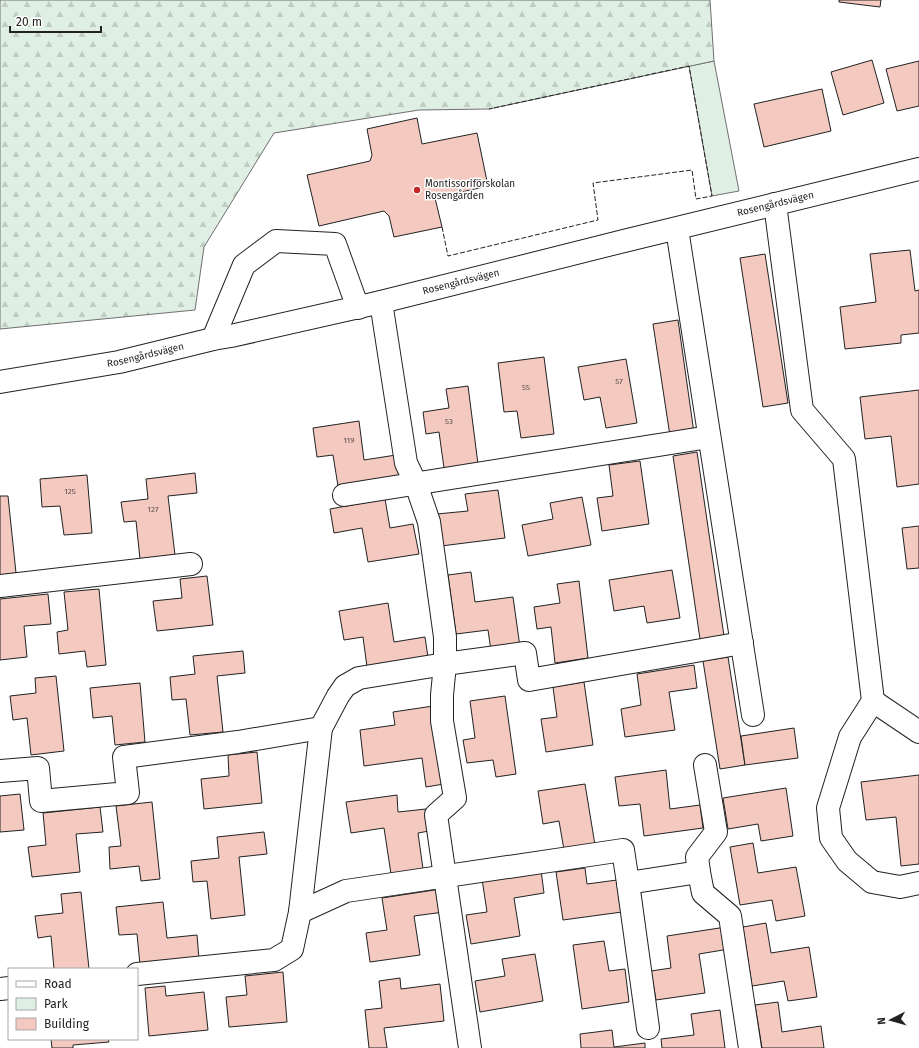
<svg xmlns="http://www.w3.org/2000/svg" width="919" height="1048" viewBox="0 0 919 1048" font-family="'Fira Sans',sans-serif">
<defs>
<pattern id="forest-firs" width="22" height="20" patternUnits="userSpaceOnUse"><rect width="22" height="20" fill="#e0efe3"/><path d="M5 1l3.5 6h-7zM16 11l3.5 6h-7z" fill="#c0cdc2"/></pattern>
</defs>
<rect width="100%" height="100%" fill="#fff"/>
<!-- green -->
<path fill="#e0efe3" stroke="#6f6f6f" d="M714,61L739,191L712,196L689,66Z"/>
<!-- forest -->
<path fill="url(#forest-firs)" stroke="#6f6f6f" d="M0,0H710L714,61L489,109L419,110L274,133L204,247L195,310L0,329Z"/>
<!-- building -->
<g fill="#f3c9c0" stroke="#222">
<path d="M839,0H881L880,7L839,2Z"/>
<path d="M872,60L884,103L843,115L831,72Z"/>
<path d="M919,61V106L897,111L886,69Z"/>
<path d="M822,89L831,131L764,147L754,104Z"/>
<path d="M417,118L422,144L477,133L488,186L435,198L442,227L394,237L389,216L384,211L319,226L307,175L370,161L372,155L367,129Z"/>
<path d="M910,250L915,291L919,290V333L901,335V343L845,349L840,307L876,302L870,254Z"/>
<path d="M765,254L788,403L763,407L740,258Z"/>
<path d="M678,320L694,433L670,436L653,324Z"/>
<path d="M544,357L554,434L521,438L517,411L504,412L498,363Z"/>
<path d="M626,359L637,423L606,428L600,397L584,400L578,367Z"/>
<path d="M468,386L478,464L444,468L439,432L426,434L423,412L449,408L446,389Z"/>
<path d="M919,390V484L897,487L891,436L865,439L860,397Z"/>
<path d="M359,421L364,460L396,455L399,476L338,486L333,455L317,457L313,428Z"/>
<path d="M697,452L724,636L700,639L673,456Z"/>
<path d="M640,461L649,524L602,531L597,498L613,496L609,465Z"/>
<path d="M195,473L197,493L168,496L175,555L140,559L136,521L124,522L121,502L148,499L146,479Z"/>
<path d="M87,475L92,533L64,535L60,506L42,507L40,479Z"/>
<path d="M498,490L505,538L441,546L437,514L468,511L465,494Z"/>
<path d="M0,496H8L16,573L0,575Z"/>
<path d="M582,497L591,545L528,556L522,525L553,519L550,503Z"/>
<path d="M385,499L390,528L413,524L419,554L368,562L362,528L334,533L330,509Z"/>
<path d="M919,526V568L907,569L902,528Z"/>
<path d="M672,570L680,618L647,623L644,606L614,611L609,580Z"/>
<path d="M471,572L475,602L513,597L520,647L491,651L488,630L456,634L448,575Z"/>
<path d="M207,576L213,625L157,631L153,601L182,598L180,579Z"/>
<path d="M579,581L588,658L555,663L551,627L537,629L534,607L560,603L557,584Z"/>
<path d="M99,589L106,665L87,667L85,651L59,654L57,632L68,630L64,592Z"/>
<path d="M48,594L51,624L24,626L27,657L0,660V599Z"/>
<path d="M388,603L394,642L425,637L428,657L367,667L363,637L344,640L339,611Z"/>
<path d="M243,651L245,673L217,676L223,732L190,735L186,699L172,700L170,677L195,674L193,656Z"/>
<path d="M728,657L745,765L720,769L703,661Z"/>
<path d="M694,665L697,688L669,692L675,730L625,737L621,709L641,705L637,674Z"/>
<path d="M56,676L64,751L31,755L27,718L13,720L10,696L36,693L35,678Z"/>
<path d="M584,682L593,745L546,752L541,719L557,717L553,687Z"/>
<path d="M140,683L145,742L115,745L112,716L93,718L90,688Z"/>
<path d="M505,696L516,774L496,777L493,760L467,763L463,740L475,738L470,701Z"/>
<path d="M433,706L444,784L426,787L422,758L364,766L360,730L395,725L393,712Z"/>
<path d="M794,728L798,758L745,765L741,736Z"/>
<path d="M257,752L262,803L204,809L201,779L229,776L228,755Z"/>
<path d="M666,770L670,809L700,805L703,828L644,836L640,804L619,806L615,777Z"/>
<path d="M919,775V864L901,866L896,817L866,820L861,782Z"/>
<path d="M585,784L595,845L564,850L559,821L543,824L538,791Z"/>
<path d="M786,788L793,836L761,841L758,824L728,829L723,798Z"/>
<path d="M20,794L24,830L0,832V796Z"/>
<path d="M397,795L398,812L426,809L429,831L418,833L423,869L391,874L384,828L351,833L346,802Z"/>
<path d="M152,802L160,879L141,881L139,866L110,869L109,847L121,846L116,806Z"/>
<path d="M100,807L103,832L76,834L80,872L32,877L28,847L46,845L43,813Z"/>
<path d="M264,832L267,854L239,857L245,915L211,919L207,881L193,882L191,861L219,858L217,837Z"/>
<path d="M753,843L758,873L796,867L805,916L776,921L772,900L740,905L730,847Z"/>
<path d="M585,868L587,884L617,880L622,912L563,920L556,872Z"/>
<path d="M541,870L544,893L514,898L520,936L471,944L466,915L487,912L482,879Z"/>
<path d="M441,889L444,912L414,916L420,955L370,962L366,933L387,930L382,898Z"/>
<path d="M81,892L89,969H54L51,936L38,938L35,916L63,913L61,894Z"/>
<path d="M163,902L167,938L197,935L199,959L140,965L137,934L119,935L116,907Z"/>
<path d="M766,923L771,953L809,947L817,997L788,1001L784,981L752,986L743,927Z"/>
<path d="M726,927L729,949L699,954L705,993L656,1000L651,971L671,968L667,936Z"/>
<path d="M604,941L609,971L625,969L629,1002L582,1009L573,945Z"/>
<path d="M535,954L543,1001L480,1012L475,981L505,976L502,959Z"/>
<path d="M283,972L287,1022L229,1027L226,997L247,995L245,976Z"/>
<path d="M400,978L401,989L440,984L444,1021L384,1028L387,1048H369L365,1010L382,1008L379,981Z"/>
<path d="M165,986L166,996L204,992L208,1030L149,1036L145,988Z"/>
<path d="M778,1002L782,1032L821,1026L824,1048H762L755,1005Z"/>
<path d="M720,1010L725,1048H662L661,1039L694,1035L691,1014Z"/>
<path d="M612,1030L614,1047L645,1043V1048H581L580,1034Z"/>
<path d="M51,1039H108L109,1042L73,1045V1048H52Z"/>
</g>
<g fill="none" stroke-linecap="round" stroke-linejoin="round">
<!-- minor casing -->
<g stroke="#222" stroke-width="24">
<g id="minor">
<path d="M775,204L802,410L844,459L873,701L850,737L828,808L831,838L847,861L872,882L900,887L919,883"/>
<path d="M677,229L753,715"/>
<path d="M381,302L406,463L416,484L429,522L445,637V664L442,695V721L455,798L436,815L470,1048"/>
<path d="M213,339L244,265L276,241L335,244L358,308"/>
<path id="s1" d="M0,382L119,362L213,339L231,336L381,302L628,240L919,169"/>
<path d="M344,495L709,437"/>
<path d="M0,586L191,564"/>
<path d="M873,701L919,732"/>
<path d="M705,765L716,832L697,857L699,872L703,893L730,916L750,1048"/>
<path d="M0,771L38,768L41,801L128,793L124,757L238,742L321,728"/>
<path d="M628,883L648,1028"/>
<path d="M300,912L346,891L623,850L628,883L699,872"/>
<path d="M137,974L274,960L292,949L300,912L321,728L338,696L345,686L359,678L445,664L525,653L529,680L742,643"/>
<path d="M0,989L9,988"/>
</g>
</g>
<!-- minor -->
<use href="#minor" stroke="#fff" stroke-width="22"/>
<!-- fence -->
<path stroke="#222" stroke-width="1" stroke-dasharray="5 2" stroke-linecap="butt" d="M442,227L448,256L598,220L593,183L692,170L696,199L712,196L689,66L489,109"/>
</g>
<!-- markers -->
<circle fill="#c62828" stroke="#fff" stroke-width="1.5" cx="417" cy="190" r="4"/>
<g text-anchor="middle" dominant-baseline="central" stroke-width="3" stroke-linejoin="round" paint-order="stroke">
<!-- number labels -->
<g font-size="8" fill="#564c4a">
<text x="619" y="381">57</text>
<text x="526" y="387">55</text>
<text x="449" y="421">53</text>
<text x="349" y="440">119</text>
<text x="70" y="491">125</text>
<text x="153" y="509">127</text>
</g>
<!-- poi labels -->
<g font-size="10" fill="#222" stroke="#fff" text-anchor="start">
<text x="425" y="184">Montissoriförskolan<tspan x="425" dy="12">Rosengården</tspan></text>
</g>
<!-- street labels -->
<g font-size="10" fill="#222" stroke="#fff">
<text stroke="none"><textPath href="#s1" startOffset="796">Rosengårdsvägen</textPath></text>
<text stroke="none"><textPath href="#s1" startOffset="472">Rosengårdsvägen</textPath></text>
<text stroke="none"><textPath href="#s1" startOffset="148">Rosengårdsvägen</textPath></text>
</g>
</g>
<!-- legend -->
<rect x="8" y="968" width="130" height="72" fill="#ffffff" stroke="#a7a7a7"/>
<rect x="16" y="981" width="20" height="6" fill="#ffffff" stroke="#a7a7a7"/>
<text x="44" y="988" font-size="12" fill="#222222">Road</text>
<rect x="16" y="998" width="20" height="12" fill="#e0efe3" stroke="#a7a7a7"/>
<text x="44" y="1008" font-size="12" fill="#222222">Park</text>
<rect x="16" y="1018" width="20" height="12" fill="#f3c9c0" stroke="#a7a7a7"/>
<text x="44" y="1028" font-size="12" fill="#222222">Building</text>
<!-- north arrow -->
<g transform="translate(891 1020) rotate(264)" stroke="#ffffff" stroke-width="3" paint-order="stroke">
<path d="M0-3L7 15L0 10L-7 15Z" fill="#222222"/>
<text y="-6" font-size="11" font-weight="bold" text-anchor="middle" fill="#222222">N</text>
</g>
<!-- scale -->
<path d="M10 26v6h91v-6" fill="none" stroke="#222222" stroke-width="2"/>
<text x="16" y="26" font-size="12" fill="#222222" stroke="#ffffff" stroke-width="3" paint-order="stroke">20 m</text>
</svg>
